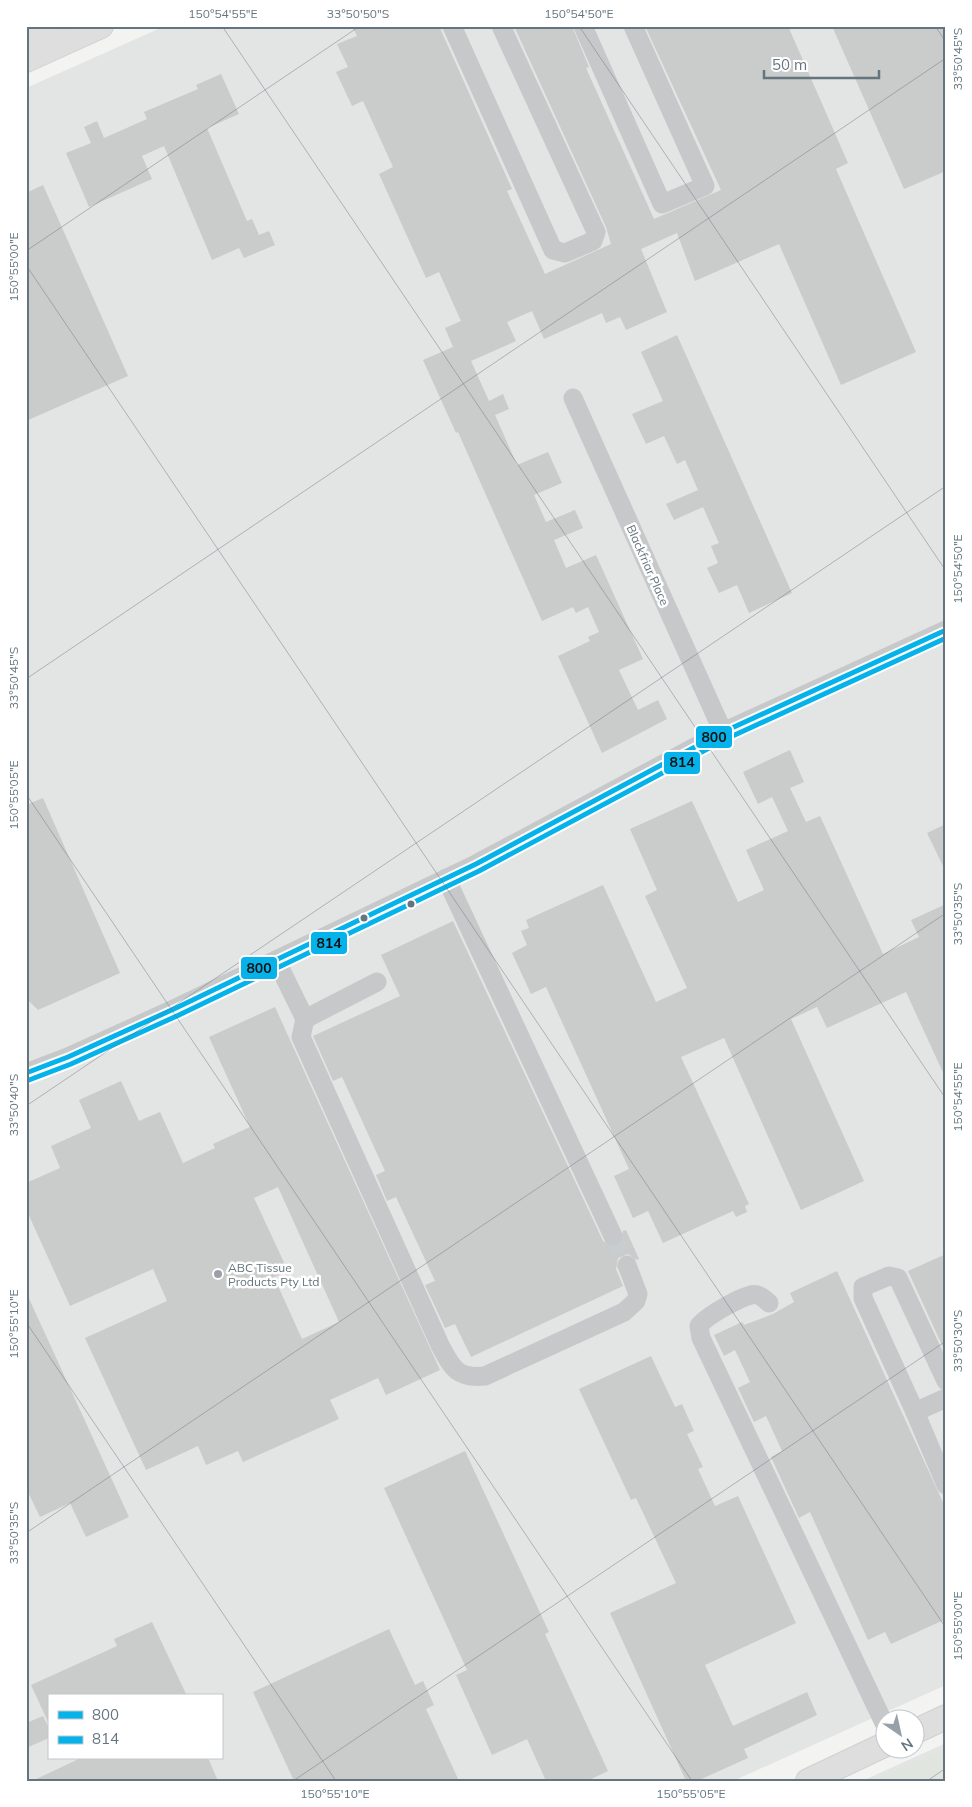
<svg xmlns="http://www.w3.org/2000/svg" width="972" height="1807" viewBox="0 0 972 1807" font-family="Mulish,sans-serif">
<rect width="100%" height="100%" fill="#f3f3f1"/>
<!-- built -->
<g fill="#e3e4e4" fill-rule="evenodd">
<path d="M165,26H946V1685L733,1781H26V88ZM49,1696H221V1758H49Z"/>
<path d="M946,1743V1781H862Z"/>
</g>
<!-- green -->
<path fill="#e1e5df" d="M946,1749V1776L935,1781H871Z"/>
<!-- building -->
<g fill="#cacbcb" fill-rule="evenodd">
<path d="M352,26H439L512,189L507,191L545,274L611,244L606,227L514,26H572L589,67L586,68L654,219L721,190L645,26H788L848,163L836,169L916,352L841,385L779,244L695,281L677,233L641,249L667,312L626,330L620,317L606,323L602,313L544,339L532,311L507,322L516,341L471,361L489,401L503,394L509,409L495,415L517,465L548,452L562,483L534,495L546,522L575,510L583,528L554,540L566,568L596,555L643,659L619,670L638,710L658,700L667,719L602,753L558,656L590,641L588,637L599,632L588,607L576,613L573,607L542,621L458,432L456,433L423,360L453,347L445,328L461,321L439,272L426,278L379,174L393,167L363,101L352,106L336,72L348,67L337,44L357,36Z"/>
<path d="M832,26H946V171L904,189Z"/>
<path d="M221,74L239,114L207,128L247,221L252,219L259,235L269,231L275,245L244,258L239,248L212,260L164,146L142,156L152,179L89,207L66,153L91,143L84,127L97,121L104,138L147,119L144,112L198,89L196,85Z"/>
<path d="M43,185L128,376L26,421V193Z"/>
<path d="M677,335L792,593L749,613L737,585L719,593L707,568L718,563L711,546L719,543L703,507L674,520L666,504L698,490L685,460L677,464L664,436L646,444L632,414L663,401L641,352Z"/>
<path d="M790,750L804,782L790,788L806,822L820,816L883,954L919,937L911,920L946,904V1079L906,992L827,1028L817,1007L791,1019L864,1181L801,1210L724,1038L681,1057L749,1204L745,1206L747,1212L736,1217L733,1211L663,1243L648,1211L633,1218L614,1176L629,1169L546,987L531,994L512,953L527,945L521,931L529,928L526,920L603,885L656,1002L687,988L645,896L657,890L630,829L692,801L738,902L764,890L746,850L788,831L772,797L758,804L743,772Z"/>
<path d="M43,798L120,973L38,1010L26,998V805Z"/>
<path d="M946,824V872L927,833Z"/>
<path d="M453,921L603,1241L612,1247L618,1246L622,1242L623,1231L626,1230L639,1259L637,1260L628,1254L618,1258L616,1269L623,1286L471,1357L455,1324L445,1328L425,1285L435,1281L396,1197L387,1201L376,1175L385,1171L342,1077L333,1081L313,1036L400,996L381,955Z"/>
<path d="M275,1007L440,1370L386,1395L378,1378L330,1400L339,1419L243,1462L238,1451L206,1465L198,1446L146,1470L85,1338L167,1301L153,1269L70,1306L26,1209V1183L60,1168L51,1146L91,1128L79,1100L121,1081L139,1121L160,1112L183,1163L215,1148L213,1144L250,1127L209,1037ZM278,1187L339,1322L302,1339L274,1277L288,1271L254,1198Z"/>
<path d="M946,1254V1354L908,1271Z"/>
<path d="M837,1271L946,1509V1619L891,1644L885,1632L868,1640L810,1512L799,1518L771,1457L782,1451L766,1416L754,1422L738,1388L750,1382L735,1350L724,1356L714,1335L742,1322L744,1325L773,1314L794,1302L790,1293Z"/>
<path d="M26,1292L129,1517L86,1537L70,1503L40,1517L26,1488Z"/>
<path d="M651,1356L675,1407L682,1404L694,1431L687,1434L703,1467L698,1469L715,1506L738,1496L796,1623L705,1665L733,1726L807,1692L817,1715L744,1749L748,1758L697,1781H686L610,1613L676,1583L636,1498L631,1500L579,1389Z"/>
<path d="M465,1451L549,1632L545,1634L608,1771L587,1781H546L527,1739L492,1755L456,1675L467,1670L384,1488Z"/>
<path d="M152,1622L187,1696H49V1724L31,1685L117,1646L114,1639Z"/>
<path d="M389,1629L415,1685L423,1681L434,1705L426,1709L459,1781H294L253,1692Z"/>
<path d="M43,1716L49,1728V1738L26,1748V1723Z"/>
<path d="M81,1758H208L218,1781H32Z"/>
</g>
<g fill="none" stroke-linecap="round" stroke-linejoin="round">
<!-- minor-tunnel -->
<path stroke="#c8cdcf" stroke-width="19" stroke-dasharray="19 9" stroke-linecap="butt" d="M613,1236L627,1265"/>
<!-- major casing -->
<g stroke="#d0d1d1" stroke-width="26">
<g id="major">
<path d="M26,38L52,26"/>
<path d="M26,60L101,26"/>
<path d="M914,1732L946,1717"/>
<path d="M808,1781L884,1745"/>
</g>
</g>
<!-- minor -->
<g stroke="#c7c8c9" stroke-width="19">
<path d="M452,26L553,250L565,253L593,241L596,232L501,26"/>
<path d="M583,26L662,204L705,186L633,26"/>
<path d="M573,398L723,732"/>
<path d="M446,878L613,1236"/>
<path d="M276,960L305,1019L301,1037L440,1345C452,1368 457,1379 485,1376L624,1312L636,1301L638,1294L627,1265"/>
<path d="M305,1019L377,982"/>
<path d="M26,1073L68,1057L176,1008L476,864L723,732L946,630"/>
<path d="M769,1303C764,1298 758,1293 751,1295C739,1298 706,1316 699,1326L701,1338L884,1723"/>
<path d="M946,1381L898,1278L889,1276L863,1287V1298L915,1412L946,1398"/>
<path d="M915,1412L946,1485"/>
</g>
<!-- major -->
<use href="#major" stroke="#dddedd" stroke-width="24"/>
<!-- bus-1 casing -->
<g stroke="#fff" stroke-width="9">
<path id="bus-1" d="M26,1073L68,1057L176,1008L476,864L723,732L946,630"/>
</g>
<!-- bus-2 casing -->
<g stroke="#fff" stroke-width="9">
<path id="bus-2" d="M29,1080L71,1064L179,1015L479,871L726,739L946,638"/>
</g>
<!-- bus-1 -->
<use href="#bus-1" stroke="#05b2e9" stroke-width="5"/>
<!-- bus-2 -->
<use href="#bus-2" stroke="#05b2e9" stroke-width="5"/>
</g>
<!-- ticks -->
<path fill="none" stroke="#65757f" stroke-width="1" stroke-opacity="0.45" d="M222,26L946,1099M579,26L946,571M935,26L946,42M26,251L360,26M26,265L946,1628M26,679L946,58M26,794L692,1781M26,1106L946,486M26,1322L336,1781M26,1533L946,913M293,1781L946,1341M927,1781L946,1768"/>
<!-- markers -->
<g fill="#65757f" stroke="#fff" stroke-width="2">
<circle cx="411" cy="904" r="4.5"/>
<circle cx="364" cy="918" r="4.5"/>
</g>
<circle fill="#97a1a7" stroke="#fff" stroke-width="2" cx="218" cy="1274" r="5"/>
<g text-anchor="middle" dominant-baseline="central" stroke-width="5" stroke-linejoin="round" paint-order="stroke">
<!-- street labels -->
<g font-size="12" fill="#65757f" stroke="#fff">
<text transform="translate(648 565) rotate(66)">Blackfriar Place</text>
</g>
<!-- poi labels -->
<g font-size="12" fill="#65757f" stroke="#fff" text-anchor="start">
<text x="228" y="1267">ABC Tissue<tspan x="228" dy="14">Products Pty Ltd</tspan></text>
</g>
</g>
<g stroke="#fff" stroke-width="2">
<rect x="695" y="725" width="38" height="24" rx="5" fill="#05b2e9"/>
<rect x="663" y="751" width="38" height="24" rx="5" fill="#05b2e9"/>
<rect x="310" y="931" width="38" height="24" rx="5" fill="#05b2e9"/>
<rect x="240" y="956" width="38" height="24" rx="5" fill="#05b2e9"/>
</g>
<g font-size="14" text-anchor="middle" font-weight="bold" fill="#111">
<text x="714" y="742">800</text>
<text x="682" y="767">814</text>
<text x="329" y="948">814</text>
<text x="259" y="973">800</text>
</g>
<!-- border -->
<rect width="972" height="1807" fill="none" stroke="#ffffff" stroke-width="55"/>
<!-- legend -->
<rect x="48" y="1694" width="175" height="65" fill="#ffffff" stroke="#c1c8cc"/>
<rect x="58" y="1711" width="25" height="8" fill="#05b2e9" stroke="#c1c8cc"/>
<text x="92" y="1720" font-size="15" fill="#65757f">800</text>
<rect x="58" y="1736" width="25" height="8" fill="#05b2e9" stroke="#c1c8cc"/>
<text x="92" y="1744" font-size="15" fill="#65757f">814</text>
<!-- north arrow -->
<g transform="translate(900 1734) rotate(146)"><circle r="24" fill="#ffffff" stroke="#c1c8cc"/>
<path d="M0-4L9 19L0 12L-9 19Z" fill="#97a1a7"/>
<text y="-8" font-size="14" font-weight="bold" text-anchor="middle" fill="#65757f">N</text>
</g>
<!-- scale -->
<path d="M764 70v8h115v-8" fill="none" stroke="#65757f" stroke-width="2.5"/>
<text x="772" y="70" font-size="15" fill="#65757f" stroke="#ffffff" stroke-width="4" paint-order="stroke">50 m</text>
<rect x="28" y="28" width="916" height="1752" fill="none" stroke="#65757f" stroke-width="2"/>
<g font-size="12" text-anchor="middle" fill="#65757f">
<text x="223" y="18">150°54'55"E</text>
<text x="358" y="18">33°50'50"S</text>
<text x="579" y="18">150°54'50"E</text>
<text transform="translate(958 59) rotate(-90)" y="4">33°50'45"S</text>
<text transform="translate(14 267) rotate(-90)" y="4">150°55'00"E</text>
<text transform="translate(958 569) rotate(-90)" y="4">150°54'50"E</text>
<text transform="translate(14 678) rotate(-90)" y="4">33°50'45"S</text>
<text transform="translate(14 795) rotate(-90)" y="4">150°55'05"E</text>
<text transform="translate(958 914) rotate(-90)" y="4">33°50'35"S</text>
<text transform="translate(958 1097) rotate(-90)" y="4">150°54'55"E</text>
<text transform="translate(14 1105) rotate(-90)" y="4">33°50'40"S</text>
<text transform="translate(14 1324) rotate(-90)" y="4">150°55'10"E</text>
<text transform="translate(958 1341) rotate(-90)" y="4">33°50'30"S</text>
<text transform="translate(14 1533) rotate(-90)" y="4">33°50'35"S</text>
<text transform="translate(958 1626) rotate(-90)" y="4">150°55'00"E</text>
<text x="335" y="1798">150°55'10"E</text>
<text x="691" y="1798">150°55'05"E</text>
</g>
</svg>
